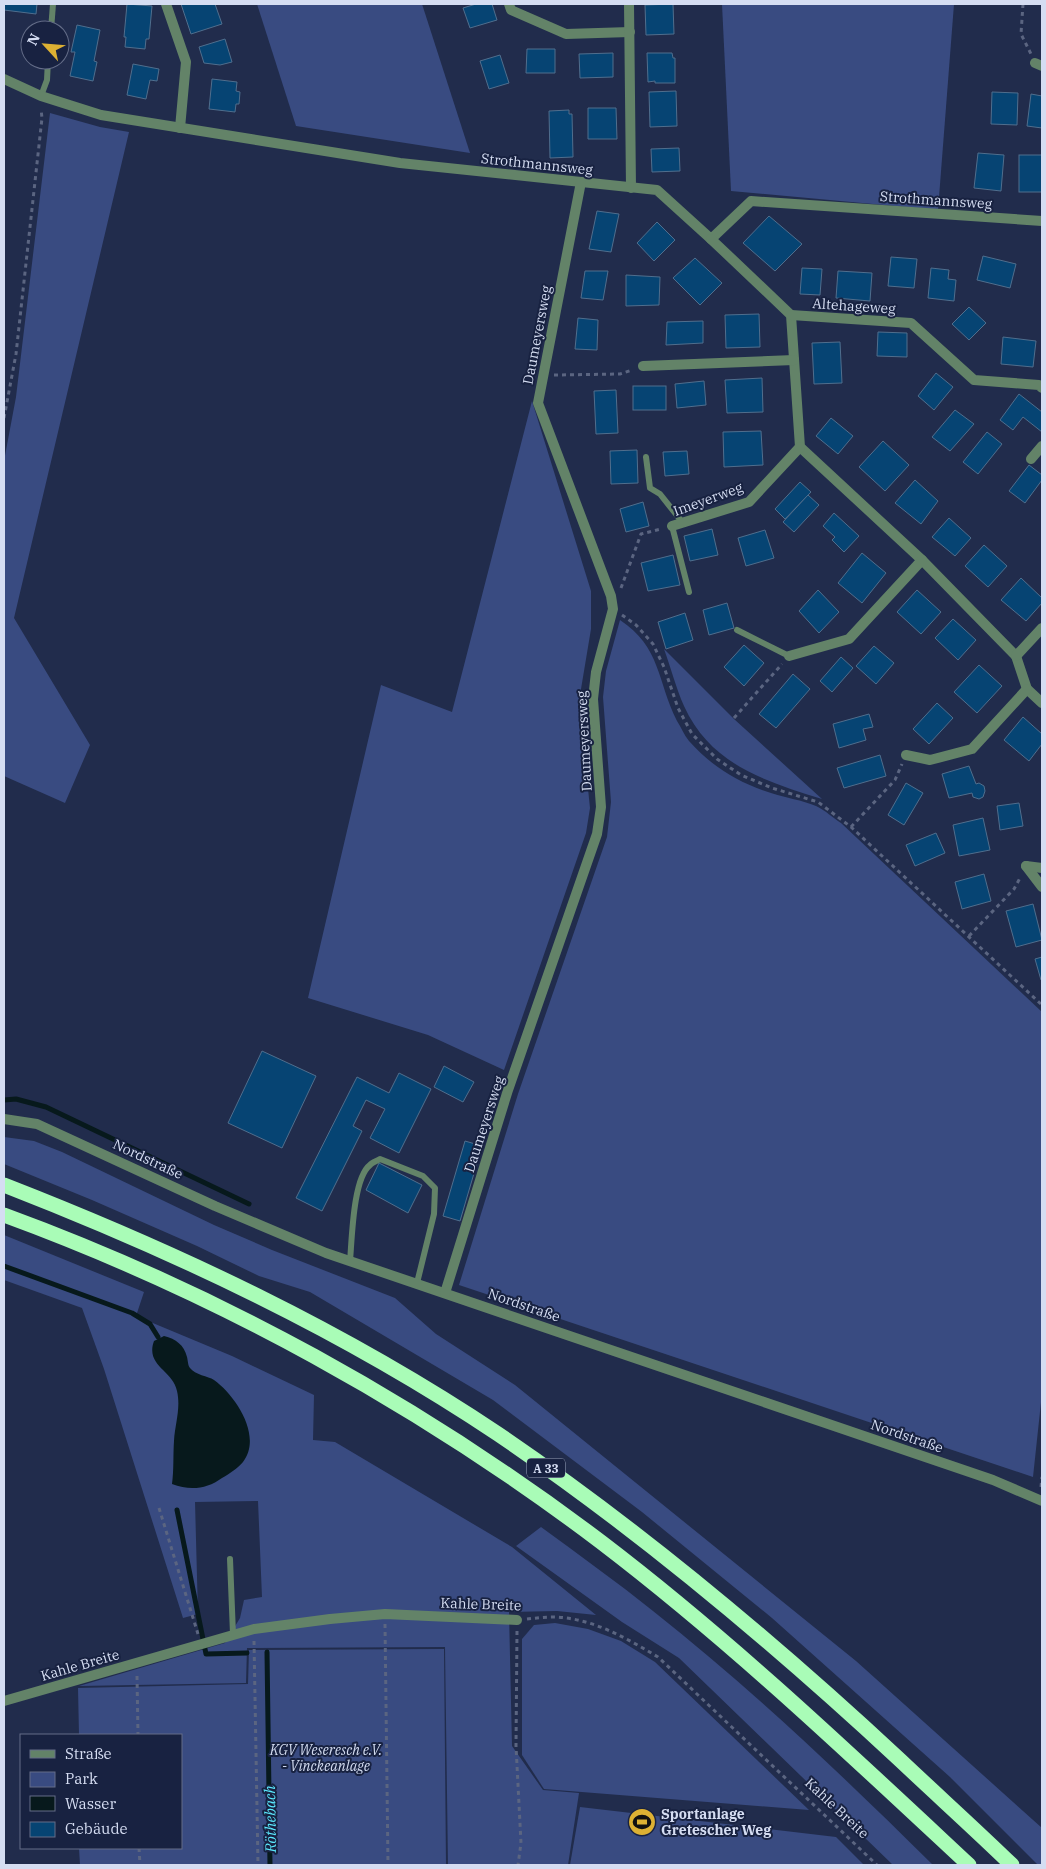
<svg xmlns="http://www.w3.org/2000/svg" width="1046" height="1869" viewBox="0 0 1046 1869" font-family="'IBM Plex Serif',serif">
<rect width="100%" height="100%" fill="#212c4c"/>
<!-- green -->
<g fill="#394b81">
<path d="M257,4H422L470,153L296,126Z"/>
<path d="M722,4H954L938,210L731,191Z"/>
<path d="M50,113L100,127L129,132L14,618L90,745L65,803L4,776V461L16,397Z"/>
<path d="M532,401L591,591V629L579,701L590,808L586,833L504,1070L428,1035L308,998L381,685L452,712Z"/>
<path d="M620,620C661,647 657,681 677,721C681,727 684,735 689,741C712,767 739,783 771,793C786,798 802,800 816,806C825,810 833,818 841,823L1042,1012V1393L1033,1477L459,1285L518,1094L607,837L611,802L603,697L606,671Z"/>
<path d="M664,649L734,719L822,799C765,781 711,765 684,706C676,688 671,668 664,649Z"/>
<path d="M4,1137L34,1141L62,1152L214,1225L272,1250L395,1298L436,1334L515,1385L856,1661L1042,1828V1865H1038L950,1777L772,1618L642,1512L493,1400L310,1292L259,1276L197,1246L92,1200L4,1164Z"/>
<path d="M4,1235L144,1292L136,1316L232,1356L314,1395L313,1440L335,1442L512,1547L596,1615L557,1611L509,1612L512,1746L543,1790L579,1793L568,1865H448L445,1647L247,1648L246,1683L79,1686L225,1643L240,1618L244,1600L262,1597L258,1501L195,1502L198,1614L183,1618L104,1369L82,1308L4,1280Z"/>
<path d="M541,1527C579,1555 617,1582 653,1611C752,1689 844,1777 933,1865H893L679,1658L622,1622L516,1546Z"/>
<path d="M555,1623L588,1629L621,1641L655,1662L809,1810L544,1789L522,1755V1639L534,1625Z"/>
<path d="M444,1649L446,1865H80L79,1848H181V1735H79L78,1688L248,1684L249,1650Z"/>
<path d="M580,1807L836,1837L864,1865H570Z"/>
</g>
<!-- water -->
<path fill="#07191c" d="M164,1336C176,1339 184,1345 187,1357C188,1361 188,1366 190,1368C195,1375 208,1376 214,1380C235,1395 263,1436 243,1462C238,1468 229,1474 222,1478C207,1489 190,1491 172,1484C174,1470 173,1455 174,1441C175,1424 181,1408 177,1391C173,1370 145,1366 154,1341Z"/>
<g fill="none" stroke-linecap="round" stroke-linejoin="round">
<!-- stream -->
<g stroke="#07191c" stroke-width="5">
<path d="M4,1100L16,1099L46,1107L249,1204"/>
<path d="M4,1266L132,1313L150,1324L158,1337"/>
<path d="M177,1510L206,1654L247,1653"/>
<path d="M267,1652L270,1865"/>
</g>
</g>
<!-- building -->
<g fill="#064473" stroke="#506e8d">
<path d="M4,4H37L36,14L4,10Z"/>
<path d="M127,4L152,6L149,39H146L145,49L125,47L126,37H124Z"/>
<path d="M181,4H215L222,24L191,34Z"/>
<path d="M476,4H492L497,20L470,28L463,8Z"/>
<path d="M673,4L674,34L646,35L645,5Z"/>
<path d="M77,25L100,30L94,61L97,62L93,81L70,76L75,52H71Z"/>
<path d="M225,39L232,62L220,65L204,63L199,47Z"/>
<path d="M527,49H555V73H526Z"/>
<path d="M613,53V77L580,78L579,54Z"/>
<path d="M647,53H672L673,58H675V83H655V81L648,82Z"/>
<path d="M500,55L509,83L489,89L480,61Z"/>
<path d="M133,64L159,69L157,81L150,80L146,99L127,95Z"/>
<path d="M212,79L237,82L236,91L240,92L239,104H236L235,112L209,109Z"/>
<path d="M676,91L677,126L650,127L649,92Z"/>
<path d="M992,92L1018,93L1017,125L991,124Z"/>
<path d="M1031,94L1042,96V128L1027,126Z"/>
<path d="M588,108H616L617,139H588Z"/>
<path d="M569,110V114H572L573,157L550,158L549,111Z"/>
<path d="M679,148L680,171L652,172L651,149Z"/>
<path d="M978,153L1004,155L1001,191L974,188Z"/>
<rect x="1019" y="155" width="23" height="37"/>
<path d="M597,211L619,214L611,252L589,249Z"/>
<path d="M769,216L802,244L775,271L743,243Z"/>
<path d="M657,222L675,240L654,261L637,243Z"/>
<path d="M983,256L1016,264L1010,288L977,280Z"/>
<path d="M891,257L917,259L914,288L888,286Z"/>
<path d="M695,258L722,283L700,305L673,278Z"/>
<path d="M802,268L822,269L820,295L800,294Z"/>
<path d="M931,268L949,270L948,279L956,280L954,301L928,298Z"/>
<path d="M585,271H608L603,300L581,298Z"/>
<path d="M838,271L872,273L870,301L836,298Z"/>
<path d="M626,275L660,277L659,305L626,306Z"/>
<path d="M969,307L986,323L969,340L952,324Z"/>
<path d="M759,314L760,347L726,348L725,315Z"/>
<path d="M578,318L598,320L597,350L575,349Z"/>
<path d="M703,321V343L666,345L667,322Z"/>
<path d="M878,332L907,333V357L877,356Z"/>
<path d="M1003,337L1036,341L1033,367L1001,364Z"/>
<path d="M840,342L842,383L814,384L812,343Z"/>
<path d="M936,373L953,387L934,410L918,396Z"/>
<path d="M762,378L763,412L727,413L725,380Z"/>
<path d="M704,381L706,405L677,408L675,384Z"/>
<rect x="633" y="386" width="33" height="24"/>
<path d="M616,390L618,433L596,434L594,391Z"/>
<path d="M1019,394L1042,412V432L1023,417L1013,430L1000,420Z"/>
<path d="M955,410L974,424L950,451L932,437Z"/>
<path d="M831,418L853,436L838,454L816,436Z"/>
<path d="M761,431L763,465L724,467L723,432Z"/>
<path d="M987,432L1002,444L978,474L963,462Z"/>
<path d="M883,441L909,465L885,491L859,467Z"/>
<path d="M637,450L638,483L611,484L610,451Z"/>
<path d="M687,451L689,474L665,476L663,452Z"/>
<path d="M1029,465L1042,475V480L1025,503L1009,491Z"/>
<path d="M915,480L938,501L921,524L895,503Z"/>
<path d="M800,482L811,492L785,519L775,509Z"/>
<path d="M808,495L819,505L794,532L783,522Z"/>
<path d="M643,502L649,526L626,532L620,509Z"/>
<path d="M834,513L859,536L844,552L832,540L835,537L823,526Z"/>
<path d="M949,518L971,538L955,556L932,537Z"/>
<path d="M712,529L718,555L690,561L684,536Z"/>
<path d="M765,530L774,558L746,566L738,538Z"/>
<path d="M984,545L1007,566L988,587L965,566Z"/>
<path d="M862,553L886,573L862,603L838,583Z"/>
<path d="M673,555L680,585L648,591L641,563Z"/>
<path d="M1021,578L1042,598V603L1026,621L1001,600Z"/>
<path d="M818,590L839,612L819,633L799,611Z"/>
<path d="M917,590L941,612L921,634L897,612Z"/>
<path d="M727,603L734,628L709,635L703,610Z"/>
<path d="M685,613L693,640L666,649L658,622Z"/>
<path d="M953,619L976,640L958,660L935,638Z"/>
<path d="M744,645L764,663L744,686L724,667Z"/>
<path d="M874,646L894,663L876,684L856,666Z"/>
<path d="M841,657L853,668L832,692L820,681Z"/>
<path d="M979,665L1002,686L977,713L954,692Z"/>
<path d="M793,674L810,689L776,728L759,714Z"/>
<path d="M937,703L953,718L929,744L913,729Z"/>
<path d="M869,714L873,727L863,729L866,740L839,748L833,724Z"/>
<path d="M1023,717L1042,734V744L1029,761L1004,740Z"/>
<path d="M880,755L886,776L844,788L837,768Z"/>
<path d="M969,766L976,784L979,783L984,786L985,791L983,797L979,799L973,797L972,793L949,798L942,774Z"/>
<path d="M906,783L923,793L904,825L888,815Z"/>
<path d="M1019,803L1023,826L1000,830L997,806Z"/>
<path d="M983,818L990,850L959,856L953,825Z"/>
<path d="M936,833L945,853L915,866L906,845Z"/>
<path d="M984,874L991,901L962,909L955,882Z"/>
<path d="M1033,904L1042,940L1016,947L1006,911Z"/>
<path d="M1042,957V980H1041L1035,959Z"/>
<path d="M262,1051L316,1076L282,1148L228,1123Z"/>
<path d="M444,1066L474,1082L463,1102L434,1087Z"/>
<path d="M399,1073L431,1089L399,1153L370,1138L385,1109L366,1100L353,1126L362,1131L322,1211L296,1198L357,1077L389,1093Z"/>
<path d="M465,1141L482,1146L460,1221L443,1216Z"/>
<path d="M379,1163L422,1185L408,1213L366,1190Z"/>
</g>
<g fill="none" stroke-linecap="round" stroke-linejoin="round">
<!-- path -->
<g stroke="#5b6581" stroke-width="3" stroke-dasharray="4 4" stroke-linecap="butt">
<path d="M1023,4L1021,34L1031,54"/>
<path d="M554,375L620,374L632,370"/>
<path d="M4,418L16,354L42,118L41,109"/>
<path d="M621,588L641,534L661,529"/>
<path d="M622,615L636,625L653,644L664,667L678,708L692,734L717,759L741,775L772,788L818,802L851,827L1042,1005"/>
<path d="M734,718L782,664"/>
<path d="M851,827L895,780L902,764"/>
<path d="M969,936L1014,889L1020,878"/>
<path d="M1041,1487L1042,1477"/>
<path d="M159,1508L198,1634"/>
<path d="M527,1619C536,1618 545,1617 554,1617C592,1618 626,1638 658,1657L877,1865"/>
<path d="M385,1624L388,1865"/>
<path d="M517,1631L516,1746L521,1843L518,1865"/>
<path d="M254,1641L258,1865"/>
<path d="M137,1676L138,1735"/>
<path d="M139,1848L140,1865"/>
</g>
<!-- lane -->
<g stroke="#638368" stroke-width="6">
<path d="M51,30L53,4"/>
<path d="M41,96L47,80L48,60"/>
<path d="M646,457L650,488L660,494L683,523"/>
<path d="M672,526L689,592"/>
<path d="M737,630L789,656"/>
<path d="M350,1261C352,1239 353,1178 370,1165C372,1162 377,1161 380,1159L423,1176L435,1188L434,1214L417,1283"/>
<path d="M230,1559L233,1634"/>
</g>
<!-- street -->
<g stroke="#638368" stroke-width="10">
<path d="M166,4L186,62L180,128"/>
<path d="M509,4L511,10L566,34L630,32"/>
<path d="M629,4L631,188"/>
<path d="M1035,63L1042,66"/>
<path d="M4,79L41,96L101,115L400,163L657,190L711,239L751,201L1042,221"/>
<path d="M711,239L791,315L800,447L922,560L1016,656L1027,689L1042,703"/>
<path d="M791,315L911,323L974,380L1039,385L1042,388"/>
<path d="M643,366L794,360"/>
<path d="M1031,459L1042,446"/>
<path d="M672,526L749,502L800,447"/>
<path d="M789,656L849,639L922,560"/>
<path d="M1016,656L1042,628"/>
<path d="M906,755L930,760L972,749L1027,689"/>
<path d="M1026,866L1042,887"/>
<path d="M1026,866L1042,868"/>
<path d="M4,1119L37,1124L215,1206L326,1253L993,1480L1042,1501"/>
<path d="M445,1293L508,1090L597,834L601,807L593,699L596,672L613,609L611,596L538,403L581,182"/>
<path d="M4,1701L254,1629L330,1619L385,1614L517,1620"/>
</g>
<!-- highway -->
<g stroke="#a9fcb7" stroke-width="15">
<path d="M4,1185C176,1252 344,1331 498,1434C641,1531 773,1642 900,1760C937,1795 975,1829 1012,1865"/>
<path d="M4,1215C217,1293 420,1405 601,1542C731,1641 850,1754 969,1865"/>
</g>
</g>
<!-- icons -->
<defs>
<g id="stadium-disc" transform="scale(1.4375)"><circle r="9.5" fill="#ddb133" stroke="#182241"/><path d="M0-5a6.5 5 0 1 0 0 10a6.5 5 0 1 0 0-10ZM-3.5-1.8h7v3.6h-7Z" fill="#111"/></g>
</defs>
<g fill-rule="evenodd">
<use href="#stadium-disc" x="642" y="1822"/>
</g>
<g text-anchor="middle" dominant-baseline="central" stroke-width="4" stroke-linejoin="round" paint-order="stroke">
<!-- shield labels -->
<rect fill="#182241" stroke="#9ca5bd" stroke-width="1" x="527" y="1458.5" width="38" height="19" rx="4"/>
<g font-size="12" font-weight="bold" fill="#d5ddf2">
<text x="546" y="1468">A 33</text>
</g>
<!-- street labels -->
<g font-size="14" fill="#d5ddf2" stroke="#182241">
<text transform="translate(537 164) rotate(6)">Strothmannsweg</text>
<text transform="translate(936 200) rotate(4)">Strothmannsweg</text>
<text transform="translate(854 306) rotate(4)">Altehageweg</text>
<text transform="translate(537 335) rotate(-79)">Daumeyersweg</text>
<text transform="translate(708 499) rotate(-20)">Imeyerweg</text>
<text transform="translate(584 741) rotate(-93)">Daumeyersweg</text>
<text transform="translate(484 1124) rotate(-72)">Daumeyersweg</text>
<text transform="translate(148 1159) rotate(25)">Nordstraße</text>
<text transform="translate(524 1305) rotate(19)">Nordstraße</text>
<text transform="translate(907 1436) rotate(19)">Nordstraße</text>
<text transform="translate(481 1604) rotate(2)">Kahle Breite</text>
<text transform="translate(80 1665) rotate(-16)">Kahle Breite</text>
<text transform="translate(837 1808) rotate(43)">Kahle Breite</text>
</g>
<!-- park labels -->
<g font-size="14" font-style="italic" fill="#d2dbf0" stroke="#182241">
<text x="326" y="1750">KGV Weseresch e.V.<tspan x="326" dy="16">- Vinckeanlage</tspan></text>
</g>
<!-- poi labels -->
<g font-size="14" font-weight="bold" fill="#d5ddf2" stroke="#182241" text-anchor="start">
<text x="661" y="1814">Sportanlage<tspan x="661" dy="16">Gretescher Weg</tspan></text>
</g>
<!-- water labels -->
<g font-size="15" font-style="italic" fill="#5be8fd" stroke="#182241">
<text transform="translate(270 1819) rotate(-91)">Röthebach</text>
</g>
</g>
<!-- border -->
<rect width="1046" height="1869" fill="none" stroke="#d5ddf2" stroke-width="10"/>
<!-- legend -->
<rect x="20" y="1734" width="162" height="115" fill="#182241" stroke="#646d88"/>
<rect x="30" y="1750" width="25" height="8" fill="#638368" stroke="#646d88"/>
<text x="65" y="1759" font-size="15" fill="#d5ddf2">Straße</text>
<rect x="30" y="1772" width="25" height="15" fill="#394b81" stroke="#646d88"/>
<text x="65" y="1784" font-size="15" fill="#d5ddf2">Park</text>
<rect x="30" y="1796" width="25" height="15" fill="#07191c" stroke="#646d88"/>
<text x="65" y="1809" font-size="15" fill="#d5ddf2">Wasser</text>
<rect x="30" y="1822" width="25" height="15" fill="#064473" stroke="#646d88"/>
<text x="65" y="1834" font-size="15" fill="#d5ddf2">Gebäude</text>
<!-- north arrow -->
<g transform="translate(45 45) rotate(296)"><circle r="24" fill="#182241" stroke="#646d88"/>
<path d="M0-4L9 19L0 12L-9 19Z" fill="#ddb133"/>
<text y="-8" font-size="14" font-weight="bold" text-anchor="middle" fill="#d5ddf2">N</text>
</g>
</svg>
